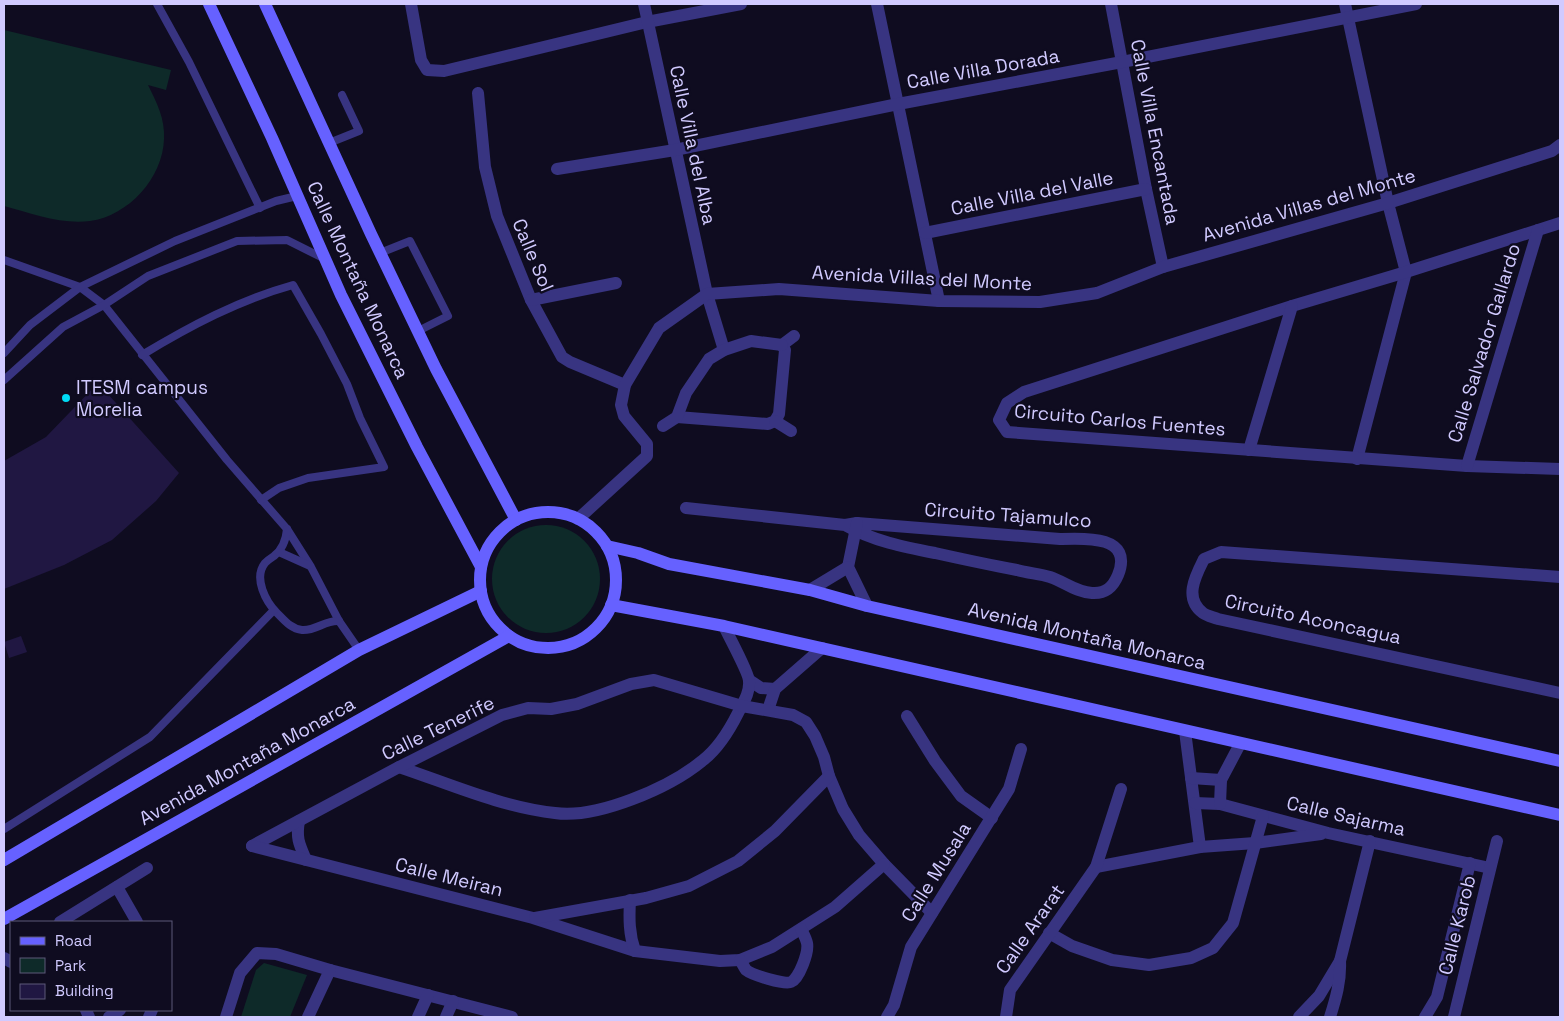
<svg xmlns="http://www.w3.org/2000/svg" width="1564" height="1021" viewBox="0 0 1564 1021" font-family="'Space Grotesk',sans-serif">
<rect width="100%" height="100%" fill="#0f0c20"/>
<!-- green -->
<g fill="#0e2a29">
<path d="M4,30L171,70L166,90L148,85C157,103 165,119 164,139C163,178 128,216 90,221C62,225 31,213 4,206Z"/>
<circle cx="546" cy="579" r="54"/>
<path d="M264,963L307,975L290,1017H241L256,970Z"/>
</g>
<!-- building -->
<g fill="#201742">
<path d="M98,383L179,473L156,501L112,540L64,565L4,589V461L46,437Z"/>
<path d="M21,636L27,652L9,658L4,642Z"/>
</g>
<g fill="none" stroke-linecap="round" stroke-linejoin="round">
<!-- service -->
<g stroke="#383481" stroke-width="8">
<path d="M157,4L189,62L260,208"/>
<path d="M329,143L359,131L342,95"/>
<path d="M380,253L410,241L448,316L418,331"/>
<path d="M4,260L80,287L104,305L227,460L287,529L311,567L339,621L359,650"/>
<path d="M4,353L30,325L80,287L175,241L276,201L297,196"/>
<path d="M142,355C190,326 239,300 293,285L321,334L347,384L360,418L384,467L308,478L279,488L261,500"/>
<path d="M4,380L63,327L104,305L148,276L237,241L287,240L325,259"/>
<path d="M287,529C286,540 283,549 274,556C271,558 267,561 265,563C253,578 266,602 277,613C284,620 291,629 302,630C316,631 325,620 339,621"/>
<path d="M279,552L308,565"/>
<path d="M4,829L150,737L274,610"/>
</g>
<!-- minor -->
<g stroke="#383481" stroke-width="12">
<path d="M411,4L421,60L427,70L444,71L647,22L741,4"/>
<path d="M644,4L707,294L724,350"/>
<path d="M877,4L939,301"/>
<path d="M1111,4L1146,189L1163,267"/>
<path d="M1345,4L1388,203L1406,272L1357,459"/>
<path d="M478,93L485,167L497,216L531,300L562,357L570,362L625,385"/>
<path d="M557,169L675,150L898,104L1122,62L1416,4"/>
<path d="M1560,223L1406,272L1292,306L1024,392L1007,403L999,420L1007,432L1467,466L1560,469"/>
<path d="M925,233L1146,189"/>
<path d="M531,300L616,283"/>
<path d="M782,345L794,336"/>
<path d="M677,417L768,424L775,421L779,414L785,350L782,345"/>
<path d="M775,421L791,431"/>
<path d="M663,426L677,417L686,393L709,359L724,350L751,341L782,345"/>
<path d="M1249,450L1292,306"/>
<path d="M1467,466L1538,230"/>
<path d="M686,508L845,525L857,523L1060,539C1084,538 1134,535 1118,575C1113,587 1106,594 1092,593C1076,592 1065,582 1050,577C1040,574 1028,573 1017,570C990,565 962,559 935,553C904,547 873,541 845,525"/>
<path d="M857,523L848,567L867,606"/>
<path d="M1560,577L1221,552L1204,559C1196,575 1183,598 1203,613C1207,616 1213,617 1218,619L1560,693"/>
<path d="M810,590L848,567"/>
<path d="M749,680L761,688L775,689"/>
<path d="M768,710L775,689L822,648"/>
<path d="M907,716L935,761L961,796L992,818"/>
<path d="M1185,731L1200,847"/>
<path d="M399,767C450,784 501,807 555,813C597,819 669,788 702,761C718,749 729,731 738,713C743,703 750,693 749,681C749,673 729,637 724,626"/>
<path d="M1191,778L1221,780"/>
<path d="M1195,803L1220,804L1328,833L1490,868"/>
<path d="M1220,804L1221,780L1240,744"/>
<path d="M299,821C296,838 299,844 306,860"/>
<path d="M252,846L399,767L502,715L528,708L551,709L577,704L631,684L654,680L742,706L793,715L806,722L815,736L824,757L829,776L843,809L859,835L884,864L932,913"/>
<path d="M252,846L533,918L635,951L720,961L740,960L772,947L835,907L884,864"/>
<path d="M1096,867L1200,847L1255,843L1321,834"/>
<path d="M117,887L137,922"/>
<path d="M630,900C629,919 629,934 635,951"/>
<path d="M535,918L646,898L689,886L738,861L775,831L829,776"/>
<path d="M60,922L147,868"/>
<path d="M1049,933L1072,946L1112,960L1149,965L1191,958L1213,948L1233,923L1263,816"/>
<path d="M4,958L11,962"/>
<path d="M740,960C742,963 744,967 746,970C752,975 785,985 791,982C799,979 809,952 807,943C806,938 803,933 801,929"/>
<path d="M86,1010L89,1017"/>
<path d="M109,1017L120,1010"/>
<path d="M149,1017L152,1010"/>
<path d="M226,1017L240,973L257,953L276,954L330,970L512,1017"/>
<path d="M308,1017L330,970"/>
<path d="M418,1017L428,995"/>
<path d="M446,1017L453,1001"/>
<path d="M887,1017L894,1005L911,947L1009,789L1021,749"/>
<path d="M1006,1017L1010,990L1096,867L1121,789"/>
<path d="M1299,1017L1319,996L1340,961"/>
<path d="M1330,1017C1336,998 1341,981 1340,961L1370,841"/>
<path d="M1425,1017L1437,997L1470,863"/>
<path d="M1454,1017L1497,841"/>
</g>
<!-- tertiary -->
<path stroke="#383481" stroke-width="12" d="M578,519L647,456V444L624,416L621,405L625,385L659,328L707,294L779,289L939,301L1040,302L1097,293L1163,267L1388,203L1552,151L1560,145"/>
<!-- secondary -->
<g stroke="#6661ff" stroke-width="12">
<path d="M209,4L272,138L341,295L417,447L481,567"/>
<path d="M265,4L371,234L436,369L516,520"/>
<circle cx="548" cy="580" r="68"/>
<path d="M607,546L638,553L669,564L810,590L867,606L1560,761"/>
<path d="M611,605L724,626L1560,815"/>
<path d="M4,860L359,650L481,591"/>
<path d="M4,919L509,636"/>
</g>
</g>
<!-- markers -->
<circle fill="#00dbf5" stroke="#0f0c20" stroke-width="2" cx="66" cy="398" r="5"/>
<g text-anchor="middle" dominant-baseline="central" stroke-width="4.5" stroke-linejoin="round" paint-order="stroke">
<!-- street labels -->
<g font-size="19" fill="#d1caff" stroke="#0f0c20">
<text transform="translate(983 69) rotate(-10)">Calle Villa Dorada</text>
<text transform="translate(1155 132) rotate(79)">Calle Villa Encantada</text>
<text transform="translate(693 145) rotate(78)">Calle Villa del Alba</text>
<text transform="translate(1032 193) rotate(-11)">Calle Villa del Valle</text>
<text transform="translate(1309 205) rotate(-16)">Avenida Villas del Monte</text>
<text transform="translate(533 255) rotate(67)">Calle Sol</text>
<text transform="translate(922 278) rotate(3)">Avenida Villas del Monte</text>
<text transform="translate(358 280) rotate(65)">Calle Montaña Monarca</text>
<text transform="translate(1484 343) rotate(-73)">Calle Salvador Gallardo</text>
<text transform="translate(1120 420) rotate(5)">Circuito Carlos Fuentes</text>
<text transform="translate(1008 515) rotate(4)">Circuito Tajamulco</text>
<text transform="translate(1313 619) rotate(12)">Circuito Aconcagua</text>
<text transform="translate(1087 636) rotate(13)">Avenida Montaña Monarca</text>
<text transform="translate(438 728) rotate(-26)">Calle Tenerife</text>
<text transform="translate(247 761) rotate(-29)">Avenida Montaña Monarca</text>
<text transform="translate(1346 816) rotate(13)">Calle Sajarma</text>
<text transform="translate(936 872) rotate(-58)">Calle Musala</text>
<text transform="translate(449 877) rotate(14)">Calle Meiran</text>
<text transform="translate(1457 925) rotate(-76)">Calle Karob</text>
<text transform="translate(1030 929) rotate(-55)">Calle Ararat</text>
</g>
<!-- poi labels -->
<g font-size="19" fill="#d1caff" stroke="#0f0c20" text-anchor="start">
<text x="76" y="387">ITESM campus<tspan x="76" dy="22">Morelia</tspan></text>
</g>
</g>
<!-- border -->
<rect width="1564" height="1021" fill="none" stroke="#d1caff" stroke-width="10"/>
<!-- legend -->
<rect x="10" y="921" width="162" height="90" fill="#0f0c20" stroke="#5d5879"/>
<rect x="20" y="937" width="25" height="8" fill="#6661ff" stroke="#5d5879"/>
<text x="55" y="946" font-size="15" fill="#d1caff">Road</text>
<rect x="20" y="958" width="25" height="15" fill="#0e2a29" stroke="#5d5879"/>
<text x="55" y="971" font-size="15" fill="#d1caff">Park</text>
<rect x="20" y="984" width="25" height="15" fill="#201742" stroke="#5d5879"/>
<text x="55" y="996" font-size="15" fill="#d1caff">Building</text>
</svg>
